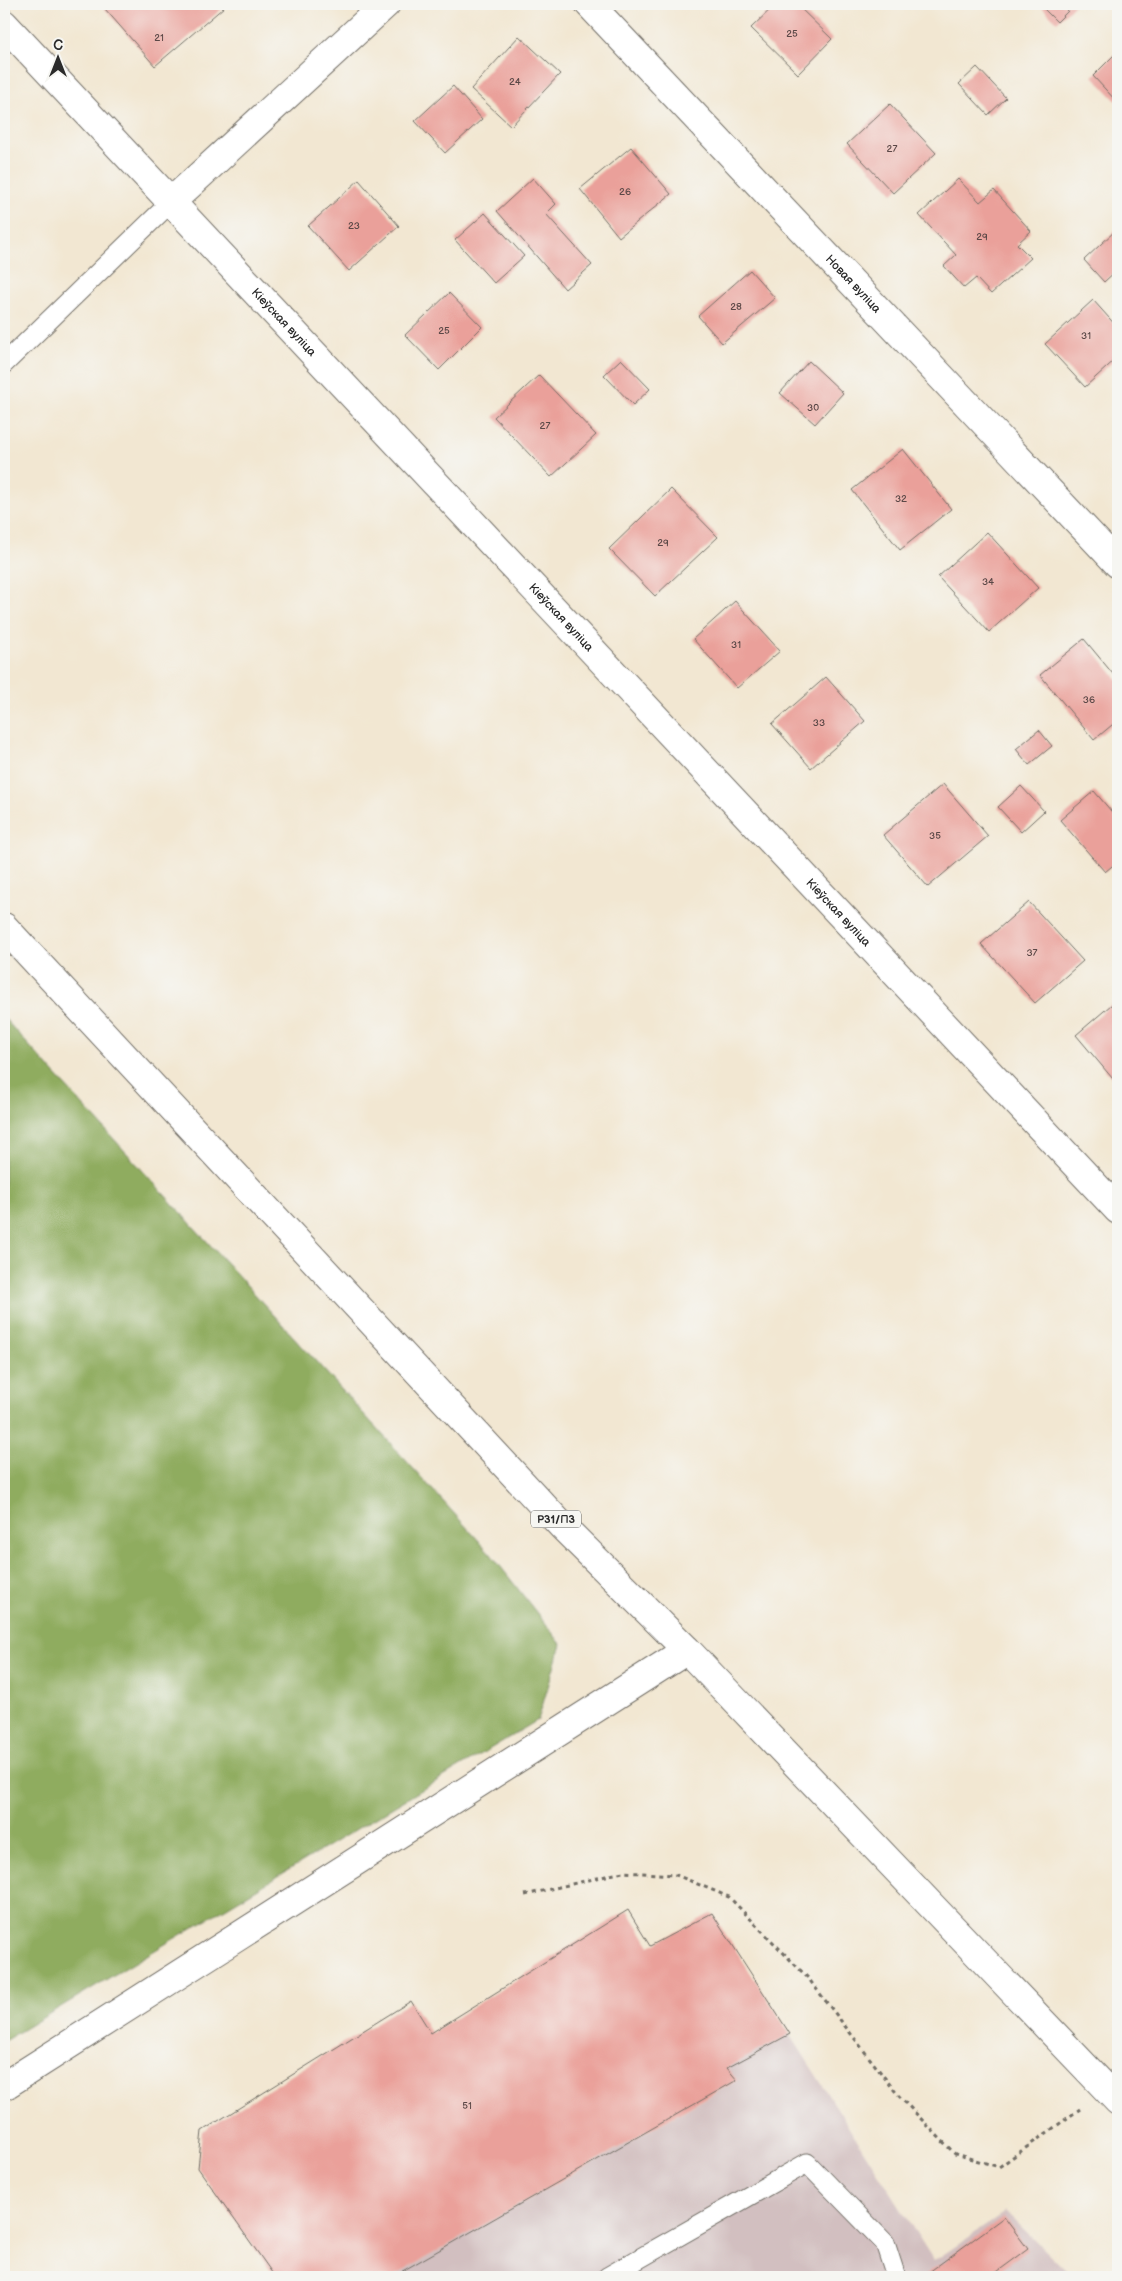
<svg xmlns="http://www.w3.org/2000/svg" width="1122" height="2281" viewBox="0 0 1122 2281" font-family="'Balsamiq Sans',sans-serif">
<rect width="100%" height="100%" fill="#f6f6f2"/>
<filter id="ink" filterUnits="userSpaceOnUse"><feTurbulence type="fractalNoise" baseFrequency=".02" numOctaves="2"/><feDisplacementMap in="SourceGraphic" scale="10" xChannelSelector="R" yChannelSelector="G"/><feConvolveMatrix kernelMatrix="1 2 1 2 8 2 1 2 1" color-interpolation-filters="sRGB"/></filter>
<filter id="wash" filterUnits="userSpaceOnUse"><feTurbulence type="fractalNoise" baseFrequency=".0096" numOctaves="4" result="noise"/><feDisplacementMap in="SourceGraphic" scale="20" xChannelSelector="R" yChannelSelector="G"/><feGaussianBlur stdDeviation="1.12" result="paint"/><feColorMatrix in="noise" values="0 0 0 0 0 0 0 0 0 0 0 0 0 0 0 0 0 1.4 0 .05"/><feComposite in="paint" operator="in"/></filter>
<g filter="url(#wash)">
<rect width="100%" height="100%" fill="#f2e7d2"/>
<!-- industrial -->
<path fill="#d2bfc0" d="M790,2034L934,2261L1006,2212L1073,2277H392L736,2081L727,2068Z"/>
<!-- forest -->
<path fill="#8fac5f" stroke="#5d6c45" d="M4,1018L490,1553L561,1644L538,1720L4,2041Z"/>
<g id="blocks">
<!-- building -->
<g fill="#eaa09a">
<path d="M110,4H222L224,7L155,66L105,9Z"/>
<path d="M776,4H796L832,39L798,74L751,28Z"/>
<path d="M1039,4H1075L1057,22Z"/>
<path d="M519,36L560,74L511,126L471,89Z"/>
<path d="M1118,51V103L1093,76Z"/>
<path d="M977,67L1006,98L988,115L959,84Z"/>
<path d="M453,86L482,119L445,153L415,121Z"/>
<path d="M890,104L936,153L893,193L847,144Z"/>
<path d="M631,147L671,194L619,237L580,189Z"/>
<path d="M533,178L556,204L546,214L592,265L565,289L497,211Z"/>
<path d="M958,179L980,202L994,190L1031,231L1017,244L1031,258L991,294L976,278L964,288L944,266L956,255L919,215Z"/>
<path d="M359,180L399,226L349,271L308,226Z"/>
<path d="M485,213L524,256L494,283L455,240Z"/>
<path d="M1117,229L1118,269L1104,282L1084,260Z"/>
<path d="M750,270L775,298L722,343L698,316Z"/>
<path d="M449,293L482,327L439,370L405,335Z"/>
<path d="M1093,300L1118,328V357L1085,387L1045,344Z"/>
<path d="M621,359L650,389L633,405L604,375Z"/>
<path d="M809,361L843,393L815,424L780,393Z"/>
<path d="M539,375L596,435L551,477L494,417Z"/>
<path d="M903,449L951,509L900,550L852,490Z"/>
<path d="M671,489L718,537L655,596L609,549Z"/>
<path d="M987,532L1038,588L989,632L938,577Z"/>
<path d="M735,601L780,651L737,688L693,639Z"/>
<path d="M1084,639L1118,680V720L1094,740L1040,675Z"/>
<path d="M826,677L865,721L811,768L772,724Z"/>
<path d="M1039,730L1052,746L1029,765L1016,749Z"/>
<path d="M943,784L988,836L928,887L883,835Z"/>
<path d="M1021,786L1044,811L1021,832L998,807Z"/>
<path d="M1094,791L1118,819V861L1105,872L1060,820Z"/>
<path d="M1029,902L1083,961L1035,1003L981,944Z"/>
<path d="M1118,999V1085L1076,1035Z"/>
<path d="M628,1910L650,1946L712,1913L790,2034L727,2068L737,2080L392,2277H275L198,2168L202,2131L411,2001L431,2033Z"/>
<path d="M1004,2217L1028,2249L990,2277H927L925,2275Z"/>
</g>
</g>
</g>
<g filter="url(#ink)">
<use href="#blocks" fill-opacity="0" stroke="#716d65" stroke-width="1"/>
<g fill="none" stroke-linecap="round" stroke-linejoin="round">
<!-- lane casing -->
<g stroke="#716d65" stroke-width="21">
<g id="lane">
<path d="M4,364L171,202"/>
<path d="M607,2277L807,2163L885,2243L896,2277"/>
</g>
</g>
<!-- street casing -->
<g stroke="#716d65" stroke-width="30">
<g id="street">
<path id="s1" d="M589,4L1118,564"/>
<path id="s2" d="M4,24L1118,1210"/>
<path d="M171,202L386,4"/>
<path d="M4,2086L687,1650"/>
</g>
</g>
<!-- primary casing -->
<g stroke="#716d65" stroke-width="30">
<path id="primary" d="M4,927L562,1526L687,1650L1118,2101"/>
</g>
<!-- path -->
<path stroke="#716d65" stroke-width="3" stroke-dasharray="4 4" stroke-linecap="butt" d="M525,1895L623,1872L676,1875L729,1897L808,1978L898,2095L955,2154L999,2167L1080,2109"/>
<!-- lane -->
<use href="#lane" stroke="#fff" stroke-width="19"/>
<!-- street -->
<use href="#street" stroke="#fff" stroke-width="28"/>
<!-- primary -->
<use href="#primary" stroke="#fff" stroke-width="28"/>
</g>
</g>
<g text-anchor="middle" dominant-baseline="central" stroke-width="4.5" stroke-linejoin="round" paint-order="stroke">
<!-- number labels -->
<g font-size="10" fill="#5b4847">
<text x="792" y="34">25</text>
<text x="159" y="38">21</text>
<text x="515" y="82">24</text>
<text x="892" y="149">27</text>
<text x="625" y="192">26</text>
<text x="354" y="226">23</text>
<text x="982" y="237">29</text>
<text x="736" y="307">28</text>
<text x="444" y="331">25</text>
<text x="1086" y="336">31</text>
<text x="813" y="408">30</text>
<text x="545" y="426">27</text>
<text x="901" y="499">32</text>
<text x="663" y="543">29</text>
<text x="988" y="582">34</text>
<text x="736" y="645">31</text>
<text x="1089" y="700">36</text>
<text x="819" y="723">33</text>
<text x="935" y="836">35</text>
<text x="1032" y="953">37</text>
<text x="467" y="2106">51</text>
</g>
<!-- shield labels -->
<rect fill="#f6f6f2" stroke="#686867" stroke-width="1" x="531" y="1510.5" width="50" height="17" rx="4"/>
<g font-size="11" font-weight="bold" fill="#2b2b2b">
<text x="556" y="1519">Р31/П3</text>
</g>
<!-- street labels -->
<g font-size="12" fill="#2b2b2b" stroke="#f6f6f2">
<text stroke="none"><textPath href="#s1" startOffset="385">Новая вуліца</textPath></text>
<text stroke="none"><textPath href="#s2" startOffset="409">Кіеўская вуліца</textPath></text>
<text stroke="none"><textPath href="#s2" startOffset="814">Кіеўская вуліца</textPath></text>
<text stroke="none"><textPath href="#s2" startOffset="1219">Кіеўская вуліца</textPath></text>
</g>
</g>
<!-- margin -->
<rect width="1122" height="2281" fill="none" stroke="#f6f6f2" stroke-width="20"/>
<!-- north arrow -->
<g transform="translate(58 58)" stroke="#f6f6f2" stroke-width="4" paint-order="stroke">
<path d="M0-4L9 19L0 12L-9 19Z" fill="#2b2b2b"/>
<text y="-8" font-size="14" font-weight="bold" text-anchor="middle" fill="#2b2b2b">С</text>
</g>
</svg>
